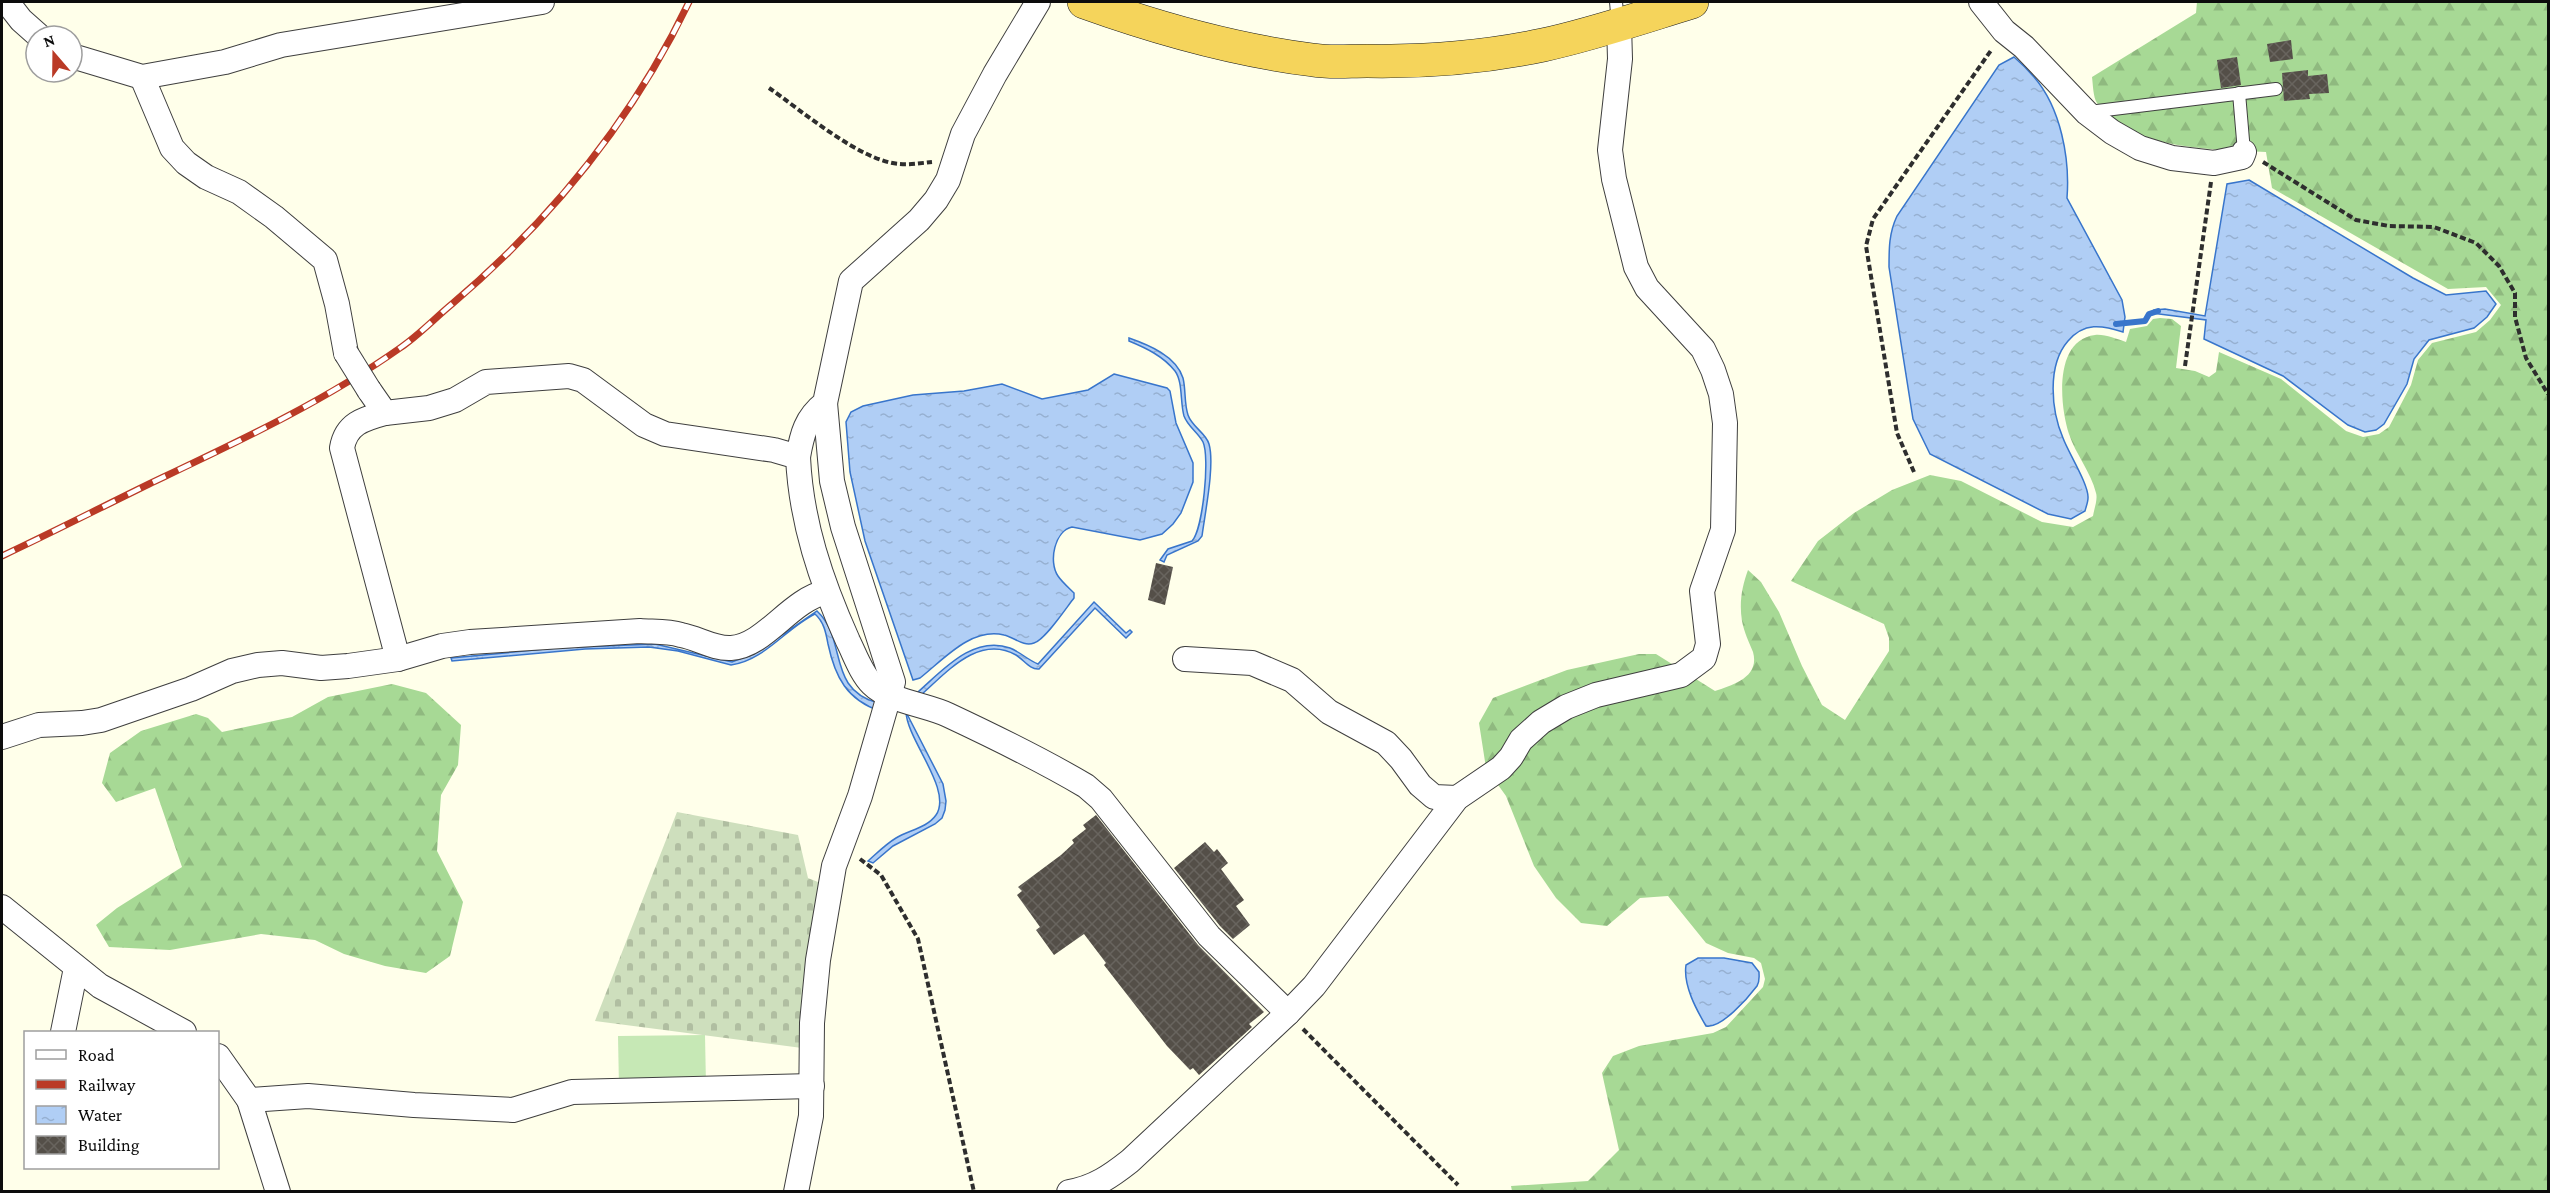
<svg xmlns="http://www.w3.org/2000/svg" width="2550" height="1193" viewBox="0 0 2550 1193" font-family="'Crimson Pro',serif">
<defs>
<pattern id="forest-firs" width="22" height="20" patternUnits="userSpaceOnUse" patternTransform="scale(1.5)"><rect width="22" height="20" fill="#a7d995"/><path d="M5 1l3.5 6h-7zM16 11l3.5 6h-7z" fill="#8fb97f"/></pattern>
<pattern id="cemetery-stones" width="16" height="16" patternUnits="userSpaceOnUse" patternTransform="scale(1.5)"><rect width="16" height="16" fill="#cedfbd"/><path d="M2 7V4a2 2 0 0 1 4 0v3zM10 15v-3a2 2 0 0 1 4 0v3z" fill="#b0bea1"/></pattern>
<pattern id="water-ripples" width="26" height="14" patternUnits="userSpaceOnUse" patternTransform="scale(1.5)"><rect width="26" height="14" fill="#b0cef5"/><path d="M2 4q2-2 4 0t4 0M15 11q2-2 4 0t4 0" fill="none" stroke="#96b0d1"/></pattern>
<pattern id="building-cross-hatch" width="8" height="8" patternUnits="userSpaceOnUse" patternTransform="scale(1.5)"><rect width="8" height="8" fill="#544f48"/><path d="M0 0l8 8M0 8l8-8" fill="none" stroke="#68645e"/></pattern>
</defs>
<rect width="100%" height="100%" fill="#ffffea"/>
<!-- forest -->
<g fill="url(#forest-firs)">
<path d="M2197,2H2548V1191H1512L1511,1186L1588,1181L1619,1150L1602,1073L1613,1056L1639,1046L1713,1033L1726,1027L1763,987L1765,979L1761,963L1754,958L1728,953L1706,943L1668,896L1640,898L1607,926L1581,923L1556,898L1534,866L1506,796L1486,768L1479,723L1493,698L1567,670L1639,654H1656L1715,691C1733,685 1760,677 1753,652C1749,642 1744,632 1742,621C1739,603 1742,586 1748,570L1761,582L1779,612L1802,666L1822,705L1845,720L1889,651V638L1884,624L1791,581L1818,541L1854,513L1892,490L1930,475L1961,481L2042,522L2073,527L2093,516C2094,509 2098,499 2096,493C2091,472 2076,455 2069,434C2060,407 2053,340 2095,335C2105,334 2116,339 2126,342L2130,329L2147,326L2153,319L2160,318L2172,319L2181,326L2176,368L2195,371L2209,377L2216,372L2219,352L2281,379L2346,431L2363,437L2379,434L2389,427L2411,385L2418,360L2432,343L2476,332L2490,320L2501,305L2486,287L2448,289L2272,188L2266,152C2213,149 2133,151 2097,103C2093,97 2093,84 2092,77L2196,13Z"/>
<path d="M392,684L426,693L461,725L458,765L441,795L437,851L463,902L450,956L426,973L385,966L344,954L315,940L261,934L170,950L109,947L96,925L117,908L182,867L155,788L116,802L102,783L110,753L141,731L196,714L208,718L222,732L292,717L328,697Z"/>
</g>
<!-- cemetery -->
<path fill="url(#cemetery-stones)" d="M677,812L798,835L808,878L823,884L802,1048L595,1021Z"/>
<!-- park -->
<path fill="#c6e8b5" d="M705,1035L706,1086L619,1088L618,1036Z"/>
<!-- water -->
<g fill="url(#water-ripples)" stroke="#3875cb" stroke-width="1.5">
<path d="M2014,57C2021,63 2028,70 2034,77C2061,108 2070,159 2067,198L2122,300L2125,317L2123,332C2102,325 2084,322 2068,341C2047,365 2051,410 2063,438C2068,452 2089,485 2088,498C2088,502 2086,507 2085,511L2071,519L2048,514L1930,454L1913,419L1889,267C1889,248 1889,233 1897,216L1999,65Z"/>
<path d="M2249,180L2413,278L2446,295L2486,291L2496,304L2487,317L2474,328L2429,340L2414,359L2407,384L2384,424L2376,430L2365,432L2348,425L2283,376L2204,339L2206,320L2151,313L2154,310L2165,309L2205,316L2227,184Z"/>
<path d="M1129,338C1149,345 1176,356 1183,378C1186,390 1184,403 1188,415C1192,427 1206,433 1209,444C1215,465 1205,513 1202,536L1198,541L1167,555L1164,562L1160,560L1168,549L1192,541C1203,529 1210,457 1203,442C1198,432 1188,427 1184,416C1180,402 1183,382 1175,371C1163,356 1146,348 1129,341Z"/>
<path d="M1114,374L1167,388L1170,391L1176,423L1193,463V482L1181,513L1173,524L1162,534L1140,540L1072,527C1055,531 1048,561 1058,576C1062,582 1069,588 1074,593V598C1066,608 1045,640 1034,643C1023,647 1014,637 1004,635C971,627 943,660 920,678L913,680L865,541L850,472L846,422L851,412L863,406L913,395L964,391L1002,384L1042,399L1088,390Z"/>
<path d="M1094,602L1126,633L1130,630L1132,632L1126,638L1095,608L1039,669C1030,670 1024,660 1016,655C979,634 947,672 921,695L918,692C943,670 973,635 1010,648C1020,652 1028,660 1038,664Z"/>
<path d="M817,611C848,640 826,689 878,703L880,711C847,700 835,677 828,644C826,633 824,622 815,614C786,628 764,661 731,665L678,651L649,647L585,649L452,661L451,658L556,648L655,644L732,662L757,652Z"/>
<path d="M906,712L943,784L946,801L945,810L942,818L935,824L893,846L873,863L868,861C877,853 886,844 896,838C909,830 927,828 936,815C953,790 907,740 906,712Z"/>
<path d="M1698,958H1724L1752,963L1759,972C1759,977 1760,981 1757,986C1748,998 1721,1029 1706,1026C1696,1009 1683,985 1686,965Z"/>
</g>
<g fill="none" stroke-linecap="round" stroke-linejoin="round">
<!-- stream -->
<path stroke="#3875cb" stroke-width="6" d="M2116,324L2145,321L2149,314L2158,311"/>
</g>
<!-- building -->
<g fill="url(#building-cross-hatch)">
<path d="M2291,40L2293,59L2270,62L2267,44Z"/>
<path d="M2237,57L2241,85L2221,88L2217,60Z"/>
<path d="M2308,70V76L2327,74L2329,93L2309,94L2310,99L2284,101L2282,73Z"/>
<path d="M1156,563L1173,567L1165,605L1148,600Z"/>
<path d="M1096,815L1198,945L1264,1012L1249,1024L1252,1027L1199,1075L1193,1068L1190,1070L1167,1046L1104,965L1106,963L1084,934L1054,955L1036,930L1040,927L1017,895L1022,891L1018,887L1061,855L1074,843L1072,840L1086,829L1083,825Z"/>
<path d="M1205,842L1214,852L1217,849L1228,863L1221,869L1244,900L1236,906L1250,925L1233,939L1220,926L1174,868Z"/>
</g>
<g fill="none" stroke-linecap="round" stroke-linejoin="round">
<!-- service casing -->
<g stroke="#3f3f3f" stroke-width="14">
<g id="service">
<path d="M1616,2L1618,23"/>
<path d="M2239,93L2244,152"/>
<path d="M2089,112L2276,89"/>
</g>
</g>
<!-- minor casing -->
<g stroke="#3f3f3f" stroke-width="26">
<g id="minor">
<path d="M7,2L21,20L39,36"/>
<path d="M1981,2L2004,31L2024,47L2087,113L2112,132L2140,148L2172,158L2214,163L2242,157L2244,152"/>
<path d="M72,56L142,77L225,62L281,45L542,2"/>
<path d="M142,77L172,148L186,163L206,177L239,192L274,217L325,260L337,304L346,353"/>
<path d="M369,390L385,413L429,408L455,400L486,382L569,376L583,380L644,425L665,434L774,450L798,457C801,522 821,581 848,641C855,655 861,673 872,684C889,701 927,705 948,715C995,737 1042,760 1086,786L1101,799L1209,936L1288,1013"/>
<path d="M385,413C363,419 346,424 342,448L398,659"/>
<path d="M798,457C802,434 806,418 825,403L851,281L919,220L936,200L948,180L963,134L995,74L1038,2"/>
<path d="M1185,659L1252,663L1292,680L1329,712L1386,743L1401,759L1420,785L1434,797L1457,798"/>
<path d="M2,737L39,725L82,723L101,720L191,689L232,671L258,665L282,663L321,668L348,666L398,659L442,646L470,642L640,631C654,632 668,631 681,635C698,638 713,649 731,648C765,646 790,600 826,592"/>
<path d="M2,907L100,986L184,1032"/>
<path d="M63,1032L76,968"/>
<path d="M218,1056L249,1100L278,1192"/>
<path d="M249,1100L308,1096L414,1105L513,1110L572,1092L812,1086"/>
<path d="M796,1192L811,1116L812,1023L818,960L834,866L860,796L893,682L843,527L832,481L825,403"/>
<path d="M1069,1192C1094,1188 1111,1176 1130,1161L1288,1013L1314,986L1457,798L1501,768L1511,757L1521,740L1541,722L1566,707L1596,695L1681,675L1704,658L1708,644L1702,591L1723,530L1725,423L1721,394L1713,370L1703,349L1647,288L1636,267L1614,179L1610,150L1620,59L1619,25"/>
</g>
</g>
<!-- trunk casing -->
<g stroke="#1d1d1d" stroke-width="34">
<path id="trunk" d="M1084,2C1159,29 1233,50 1313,60C1330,63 1349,61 1367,61C1426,62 1486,57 1543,45C1594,34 1643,17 1692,2"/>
</g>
<!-- path -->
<g stroke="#2e2e2e" stroke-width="4" stroke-dasharray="6 3" stroke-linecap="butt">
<path d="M769,88C801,110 861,162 900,164C910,165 921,163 932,162"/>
<path d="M2263,162L2356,220L2389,226L2434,227L2476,243L2499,266L2515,293V317L2526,358L2548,394"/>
<path d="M2185,366L2211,182"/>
<path d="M1914,472L1897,433L1866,246L1873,219L1992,49"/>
<path d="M860,859L881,875L918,939L974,1192"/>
<path d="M1303,1029L1458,1185"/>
</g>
<!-- service -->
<use href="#service" stroke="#fff" stroke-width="12"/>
<!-- minor -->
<use href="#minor" stroke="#fff" stroke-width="24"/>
<!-- trunk -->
<use href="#trunk" stroke="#f5d45b" stroke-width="33"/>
<!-- rail casing -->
<g stroke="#ba3a26" stroke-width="7">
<path id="rail" d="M2,556C51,533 100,508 149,484C235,443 322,403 400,348C419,335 435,318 452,304C551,220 633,119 689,2"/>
</g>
<!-- rail -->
<use href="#rail" stroke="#fff" stroke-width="4.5" stroke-dasharray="14" stroke-linecap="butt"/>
<!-- minor-bridge casing -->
<g stroke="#3f3f3f" stroke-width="26" stroke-linecap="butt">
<path id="minor-bridge" d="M346,353L369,390"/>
</g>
<!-- minor-bridge -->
<use href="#minor-bridge" stroke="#fff" stroke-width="24"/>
</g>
<!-- border -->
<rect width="2550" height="1193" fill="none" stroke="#0c0c0c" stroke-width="6"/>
<!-- legend -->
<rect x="24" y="1031" width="195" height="138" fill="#ffffff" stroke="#9e9e9e" stroke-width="1.5"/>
<rect x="36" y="1050" width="30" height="9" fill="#ffffff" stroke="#9e9e9e" stroke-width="1.5"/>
<text x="78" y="1061" font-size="18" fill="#0c0c0c">Road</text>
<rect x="36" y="1080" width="30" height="9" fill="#ba3a26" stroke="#9e9e9e" stroke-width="1.5"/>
<text x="78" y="1091" font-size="18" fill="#0c0c0c">Railway</text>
<rect x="36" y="1106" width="30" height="18" fill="url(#water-ripples)" stroke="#9e9e9e" stroke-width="1.5"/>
<text x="78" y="1121" font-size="18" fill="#0c0c0c">Water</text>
<rect x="36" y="1136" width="30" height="18" fill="url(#building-cross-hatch)" stroke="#9e9e9e" stroke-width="1.5"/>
<text x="78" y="1151" font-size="18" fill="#0c0c0c">Building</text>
<!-- north arrow -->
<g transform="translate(54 54) rotate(340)"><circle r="28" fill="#ffffff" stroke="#9e9e9e" stroke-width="1.5"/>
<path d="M0-4.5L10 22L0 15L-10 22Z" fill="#ba3a26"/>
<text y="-9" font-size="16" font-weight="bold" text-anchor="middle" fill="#0c0c0c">N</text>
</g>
</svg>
